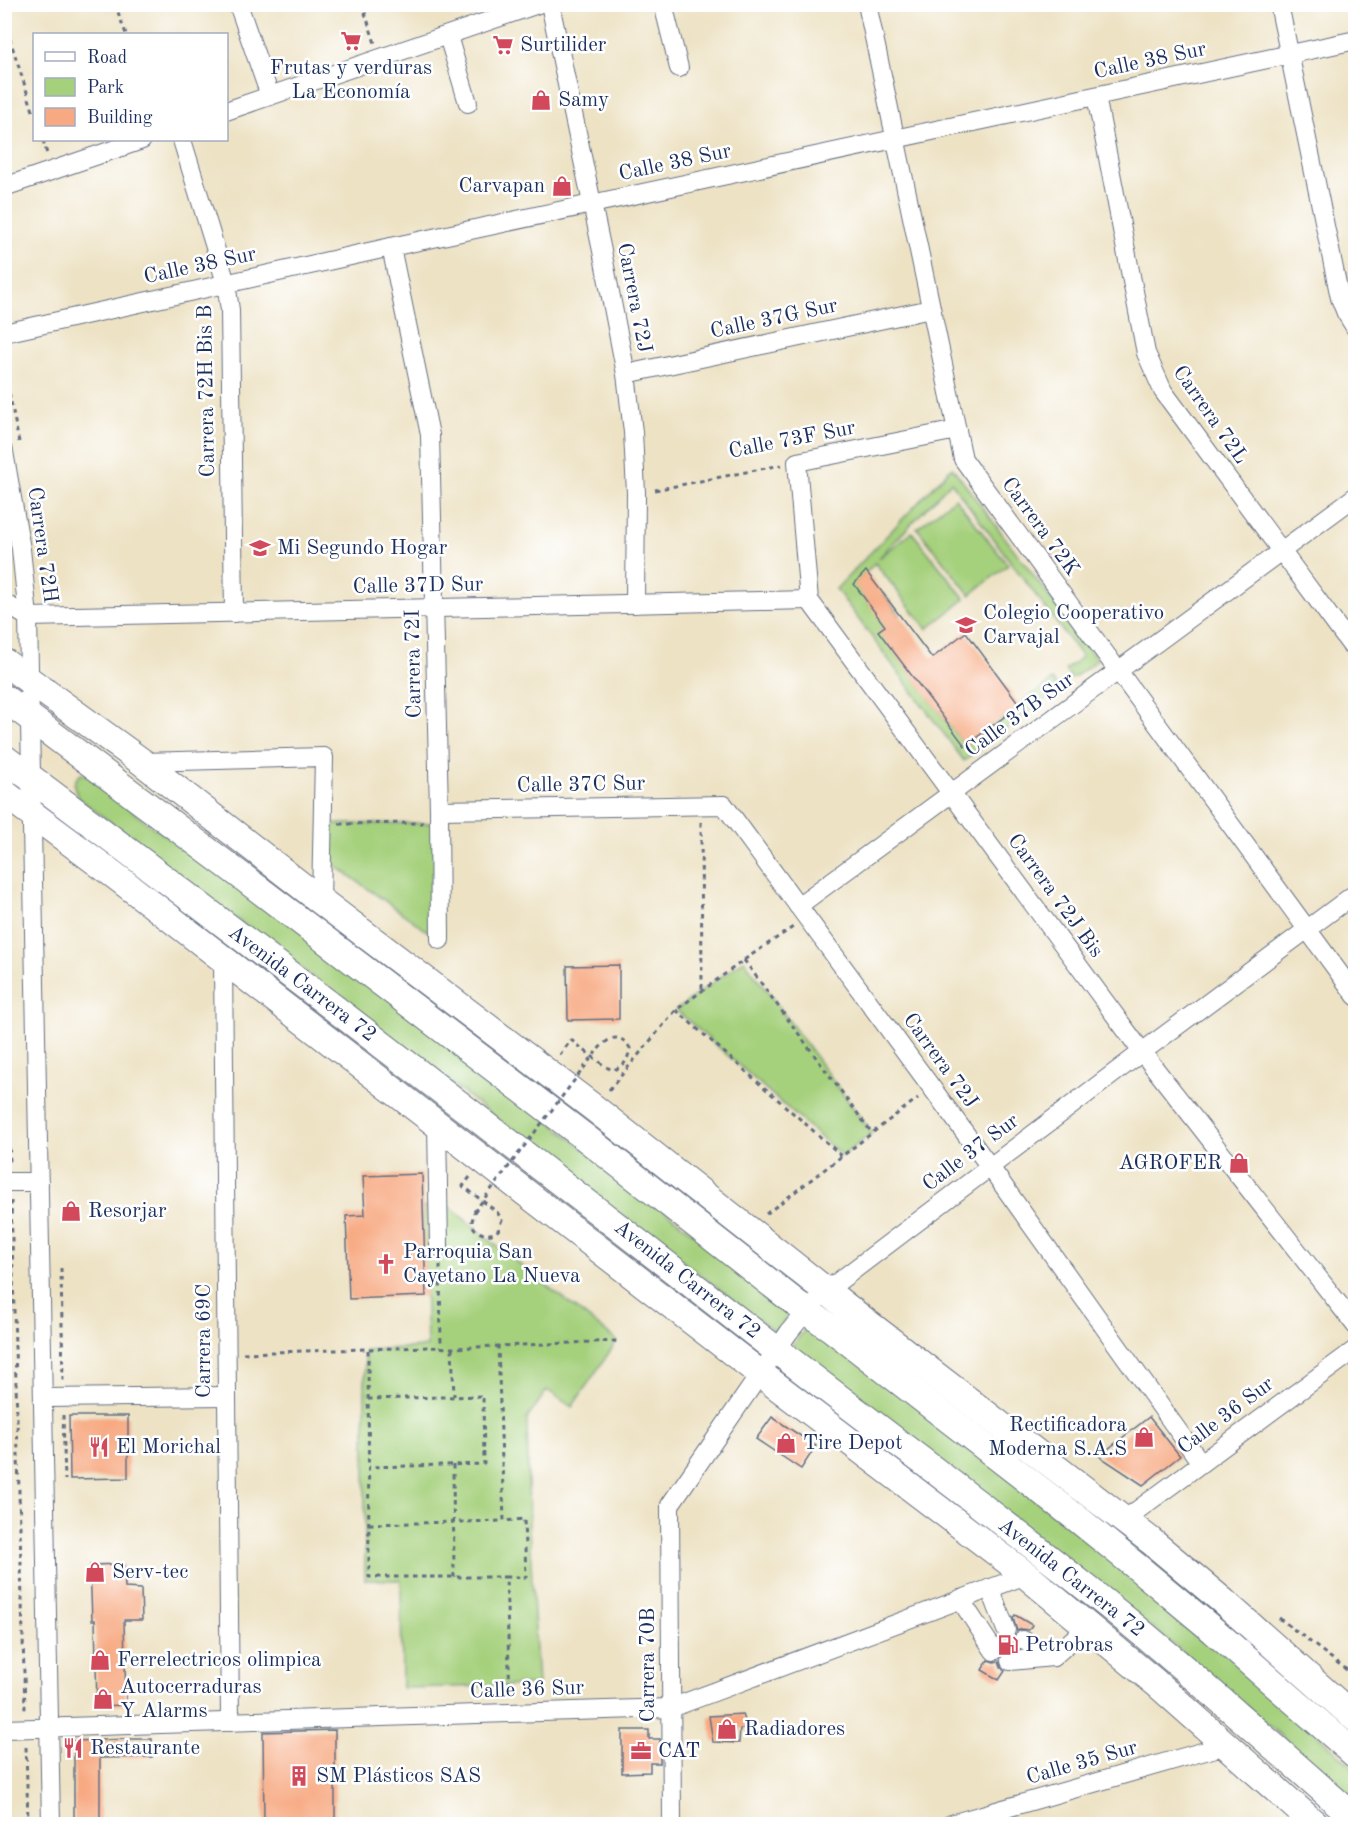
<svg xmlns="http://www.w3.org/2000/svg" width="1360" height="1829" viewBox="0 0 1360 1829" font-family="'Old Standard TT',serif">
<rect width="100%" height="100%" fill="#fff"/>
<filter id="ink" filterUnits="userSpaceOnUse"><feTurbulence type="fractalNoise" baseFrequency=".0167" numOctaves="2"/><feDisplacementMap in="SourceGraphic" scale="12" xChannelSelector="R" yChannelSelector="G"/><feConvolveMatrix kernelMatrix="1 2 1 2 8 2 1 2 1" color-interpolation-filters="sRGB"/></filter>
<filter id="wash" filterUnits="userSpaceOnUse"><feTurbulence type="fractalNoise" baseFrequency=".008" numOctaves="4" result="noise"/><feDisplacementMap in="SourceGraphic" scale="24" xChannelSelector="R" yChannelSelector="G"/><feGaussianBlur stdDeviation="1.35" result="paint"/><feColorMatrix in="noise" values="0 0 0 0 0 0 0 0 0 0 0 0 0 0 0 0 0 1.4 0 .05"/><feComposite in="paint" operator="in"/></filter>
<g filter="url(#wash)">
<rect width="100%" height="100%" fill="#ede2c4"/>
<!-- green -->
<g fill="#a5d07c" stroke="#60806d" stroke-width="1.5">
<path d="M952,467L1097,660L1072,679L1065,670L1082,657L951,482L879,558L912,532L965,599L927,629L875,563L855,584L870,605L884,594L900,615L879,631L965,746L1052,680L1059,689L964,761L836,589Z"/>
<path d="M955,498L1008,565L970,595L917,528Z"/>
<path d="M81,774L87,775L151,826L231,875L793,1310L775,1332L80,799C74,790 70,782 81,774Z"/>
<path d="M439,823L440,940L322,856V824Z"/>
<path d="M744,960L872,1133L842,1156L676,1010Z"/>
<path d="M423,1207L451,1208L504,1252L617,1341L572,1407L547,1390L527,1419L529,1527L538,1685L402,1688L401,1580H365V1350L427,1347Z"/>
<path d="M811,1322L1226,1650L1355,1769V1799L1181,1651L792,1346Z"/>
</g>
<g id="blocks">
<!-- building -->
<g fill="#f7a981">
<path d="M866,571L932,658L966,632L1020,705L965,746L878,631L885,626L854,584Z"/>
<path d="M619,965V1019L568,1020L567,966Z"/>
<path d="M422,1174L426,1296L349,1299L346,1216L365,1215L363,1176Z"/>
<path d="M69,1416H128V1478L70,1479Z"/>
<path d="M772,1417L816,1446L801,1469L756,1439Z"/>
<path d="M1149,1417L1180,1456L1143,1485L1099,1456Z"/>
<path d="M124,1564L125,1588L141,1589L142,1620H124L126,1705L97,1706L95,1620H92L90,1565Z"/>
<path d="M1015,1615L1032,1625L1029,1630L1022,1629L1017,1631L1013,1618Z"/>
<path d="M988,1660L994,1662L999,1661L1001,1667L1005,1671L999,1680L982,1670Z"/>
<path d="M743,1714L747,1728L740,1729L739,1743L713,1742L709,1716Z"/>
<path d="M335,1730V1824H264L263,1732Z"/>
<path d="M622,1730H649V1739H660V1763H650V1772L622,1773Z"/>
<path d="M130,1739H152V1757L100,1758V1824H74V1741Z"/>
</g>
</g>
</g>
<g filter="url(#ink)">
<use href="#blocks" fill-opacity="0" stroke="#646e82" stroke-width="1.5"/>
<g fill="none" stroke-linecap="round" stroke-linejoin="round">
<!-- minor casing -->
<g stroke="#646e82" stroke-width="20">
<g id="minor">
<path d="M238,4L270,96"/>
<path d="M550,4L602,251L626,374L633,432L636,493L635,604"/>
<path d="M663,4L679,68"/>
<path d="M867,4L963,459L1356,996"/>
<path d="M1279,4L1340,298L1346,313L1356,329"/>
<path d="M448,36L468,103"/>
<path d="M1096,96L1146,353L1163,391L1356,652"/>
<path d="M226,111L538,4"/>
<path d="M182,140L226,283L230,310L234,613"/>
<path d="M4,187L142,140"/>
<path d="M391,247L430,435L439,810L440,940"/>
<path d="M4,333L391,247L1356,40"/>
<path d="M626,374L931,309"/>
<path d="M957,430L797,462L809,600L1142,1052L1356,1326"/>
<path d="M4,452L21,549L28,617L51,1824"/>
<path d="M4,603L28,617L809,600"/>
<path d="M142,762L324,757L321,901"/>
<path d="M439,810L724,805L990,1167L1201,1463"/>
<path d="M798,906L1356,496"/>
<path d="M223,960L230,1722"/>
<path d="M437,1124L439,1247"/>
<path d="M4,1182H39"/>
<path d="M43,1398L227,1396"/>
<path d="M1124,1520L1356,1349"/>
<path d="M990,1588L1006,1630"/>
<path d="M960,1599L994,1651"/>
<path d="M1023,1640L1053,1657L1088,1626"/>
<path d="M1010,1661L1053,1657"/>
<path d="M4,1729L671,1708L1026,1575"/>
<path d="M672,1824L670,1505L789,1332L806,1311L826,1291L1142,1052L1356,893"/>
<path d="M951,1824L1226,1745"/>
</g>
</g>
<!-- highway casing -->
<g stroke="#646e82" stroke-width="29">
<g id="highway">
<path d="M4,662L142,762L321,901L594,1108L848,1308L1151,1541L1224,1602L1356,1719"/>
<path d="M4,698L240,875L587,1139L806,1311L831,1328L1079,1520L1142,1571L1214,1631L1356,1755"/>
<path d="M4,758C256,946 504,1138 752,1331C872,1425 996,1514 1114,1610C1197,1677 1276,1749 1356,1819"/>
<path d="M4,793L118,878L762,1375L1026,1575L1156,1683L1315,1824"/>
</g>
</g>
<!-- path -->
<g stroke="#646e82" stroke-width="3" stroke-dasharray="4.5 4.5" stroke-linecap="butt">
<path d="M115,4L126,34"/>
<path d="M362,4L375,43"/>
<path d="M4,21L34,114"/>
<path d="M43,140L47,154"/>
<path d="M4,367L19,442"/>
<path d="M655,490L781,465"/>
<path d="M6,624V641"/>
<path d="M701,822L702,989"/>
<path d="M339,824L423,823"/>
<path d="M744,960L872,1133"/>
<path d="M4,977L10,1164"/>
<path d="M676,1010L842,1156"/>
<path d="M560,1055L571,1040L606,1067L613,1070C625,1066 628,1060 630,1048C618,1030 607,1039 596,1052"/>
<path d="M609,1090L676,1010L744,960L793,927"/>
<path d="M470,1177L463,1186L497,1212L502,1220C501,1221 499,1229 499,1229C491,1239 473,1234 472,1222C472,1219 474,1216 474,1212"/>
<path d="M11,1201L25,1710"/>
<path d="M766,1214L918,1098"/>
<path d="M440,1265L441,1347"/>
<path d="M61,1268L63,1381"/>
<path d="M498,1345L504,1521L524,1519L526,1577H506L510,1696"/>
<path d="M452,1348L454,1396"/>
<path d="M368,1350L369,1577H506"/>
<path d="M243,1353L427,1347L452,1348L617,1341"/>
<path d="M368,1399L483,1396L484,1464L369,1467"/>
<path d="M63,1415L65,1480"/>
<path d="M453,1465L454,1577"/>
<path d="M369,1524L504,1521"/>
<path d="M1279,1618L1356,1677"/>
<path d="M26,1747L28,1824"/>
</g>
<!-- minor -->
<use href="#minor" stroke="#fff" stroke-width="18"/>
<!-- highway -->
<use href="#highway" stroke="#fff" stroke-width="27"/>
<!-- path-bridge -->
<path stroke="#646e82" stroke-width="3" stroke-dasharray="4.5 4.5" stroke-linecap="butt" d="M474,1212L596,1052"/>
</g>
</g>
<!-- icons -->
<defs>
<g id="supermarket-bare" transform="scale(1.62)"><path d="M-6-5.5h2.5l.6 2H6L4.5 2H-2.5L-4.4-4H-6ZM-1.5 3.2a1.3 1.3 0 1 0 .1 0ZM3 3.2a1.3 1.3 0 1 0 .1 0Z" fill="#d1495b" stroke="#fff" stroke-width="2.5" paint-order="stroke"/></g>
<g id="shop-bare" transform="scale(1.62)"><path d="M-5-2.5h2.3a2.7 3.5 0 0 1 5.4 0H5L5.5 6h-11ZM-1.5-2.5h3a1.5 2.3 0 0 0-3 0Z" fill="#d1495b" stroke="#fff" stroke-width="2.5" paint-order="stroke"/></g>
<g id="school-bare" transform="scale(1.62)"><path d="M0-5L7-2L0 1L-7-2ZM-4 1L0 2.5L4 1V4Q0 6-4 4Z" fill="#d1495b" stroke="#fff" stroke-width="2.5" paint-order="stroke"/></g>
<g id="church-bare" transform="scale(1.62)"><path d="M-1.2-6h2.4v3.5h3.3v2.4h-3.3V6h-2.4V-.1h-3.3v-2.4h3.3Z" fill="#d1495b" stroke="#fff" stroke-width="2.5" paint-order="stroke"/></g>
<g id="restaurant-bare" transform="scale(1.62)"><path d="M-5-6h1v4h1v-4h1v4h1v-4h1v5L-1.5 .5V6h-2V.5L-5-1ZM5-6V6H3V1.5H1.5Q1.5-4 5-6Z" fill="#d1495b" stroke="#fff" stroke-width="2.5" paint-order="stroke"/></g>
<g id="fuel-bare" transform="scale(1.62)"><path d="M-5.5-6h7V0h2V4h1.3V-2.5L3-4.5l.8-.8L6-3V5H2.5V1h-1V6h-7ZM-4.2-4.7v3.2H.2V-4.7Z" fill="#d1495b" stroke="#fff" stroke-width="2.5" paint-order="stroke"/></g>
<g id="office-bare" transform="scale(1.62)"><path d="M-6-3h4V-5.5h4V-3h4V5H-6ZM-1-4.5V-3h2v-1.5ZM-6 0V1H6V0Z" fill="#d1495b" stroke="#fff" stroke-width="2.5" paint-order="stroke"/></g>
<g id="building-bare" transform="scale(1.62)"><path d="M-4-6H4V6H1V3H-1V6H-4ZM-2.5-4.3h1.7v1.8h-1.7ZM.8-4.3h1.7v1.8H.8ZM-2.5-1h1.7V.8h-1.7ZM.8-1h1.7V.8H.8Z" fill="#d1495b" stroke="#fff" stroke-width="2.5" paint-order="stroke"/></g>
</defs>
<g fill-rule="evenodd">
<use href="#supermarket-bare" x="351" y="41"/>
<use href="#supermarket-bare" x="503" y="45"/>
<use href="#shop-bare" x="541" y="100"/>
<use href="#shop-bare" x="562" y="186"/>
<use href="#school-bare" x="260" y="548"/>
<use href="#school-bare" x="966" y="625"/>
<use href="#shop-bare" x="1239" y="1163"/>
<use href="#shop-bare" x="71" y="1211"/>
<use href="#church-bare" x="386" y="1264"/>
<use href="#shop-bare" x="1144" y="1437"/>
<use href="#shop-bare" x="786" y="1443"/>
<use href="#restaurant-bare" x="99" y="1447"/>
<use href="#shop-bare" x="95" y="1572"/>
<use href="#fuel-bare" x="1008" y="1645"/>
<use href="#shop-bare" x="100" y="1660"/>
<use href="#shop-bare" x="103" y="1699"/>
<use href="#shop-bare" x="727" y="1729"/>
<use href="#restaurant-bare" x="73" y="1748"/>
<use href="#office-bare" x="641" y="1751"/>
<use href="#building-bare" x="299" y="1776"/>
</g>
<g text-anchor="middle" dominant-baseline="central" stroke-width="5" stroke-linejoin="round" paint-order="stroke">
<!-- poi labels -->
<g font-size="21" fill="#1b2f5e" stroke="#fff" text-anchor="start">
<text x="520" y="45">Surtilider</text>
<text x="351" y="68" text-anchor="middle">Frutas y verduras<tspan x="351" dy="24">La Economía</tspan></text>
<text x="558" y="100">Samy</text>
<text x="545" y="186" text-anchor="end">Carvapan</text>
<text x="277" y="548">Mi Segundo Hogar</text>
<text x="983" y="613">Colegio Cooperativo<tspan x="983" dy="24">Carvajal</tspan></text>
<text x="1222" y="1163" text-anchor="end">AGROFER</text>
<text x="88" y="1211">Resorjar</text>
<text x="403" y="1252">Parroquia San<tspan x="403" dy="24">Cayetano La Nueva</tspan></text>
<text x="1127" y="1425" text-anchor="end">Rectificadora<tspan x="1127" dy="24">Moderna S.A.S</tspan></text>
<text x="803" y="1443">Tire Depot</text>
<text x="116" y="1447">El Morichal</text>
<text x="112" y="1572">Serv-tec</text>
<text x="1025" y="1645">Petrobras</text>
<text x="117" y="1660">Ferrelectricos olimpica</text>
<text x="120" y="1687">Autocerraduras<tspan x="120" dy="24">Y Alarms</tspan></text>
<text x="744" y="1729">Radiadores</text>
<text x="90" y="1748">Restaurante</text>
<text x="658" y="1751">CAT</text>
<text x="316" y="1776">SM Plásticos SAS</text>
</g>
<!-- street labels -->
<g font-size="21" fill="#1b2f5e" stroke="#fff">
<text transform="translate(1150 61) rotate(-12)">Calle 38 Sur</text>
<text transform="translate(675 163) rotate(-12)">Calle 38 Sur</text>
<text transform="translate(200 266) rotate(-12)">Calle 38 Sur</text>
<text transform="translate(634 298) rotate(79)">Carrera 72J</text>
<text transform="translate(774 319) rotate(-12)">Calle 37G Sur</text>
<text transform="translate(207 391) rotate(-91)">Carrera 72H Bis B</text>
<text transform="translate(1210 415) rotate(55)">Carrera 72L</text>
<text transform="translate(792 440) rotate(-11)">Calle 73F Sur</text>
<text transform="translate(1040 527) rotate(54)">Carrera 72K</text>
<text transform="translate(42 545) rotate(82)">Carrera 72H</text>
<text transform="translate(418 586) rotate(-1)">Calle 37D Sur</text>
<text transform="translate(414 664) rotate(-91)">Carrera 72I</text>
<text transform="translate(1020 715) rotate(-36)">Calle 37B Sur</text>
<text transform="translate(581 785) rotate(-1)">Calle 37C Sur</text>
<text transform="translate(1055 896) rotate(54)">Carrera 72J Bis</text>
<text transform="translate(302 984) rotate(37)">Avenida Carrera 72</text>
<text transform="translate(940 1061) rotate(54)">Carrera 72J</text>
<text transform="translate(971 1153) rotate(-37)">Calle 37 Sur</text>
<text transform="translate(687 1280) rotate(38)">Avenida Carrera 72</text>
<text transform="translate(204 1341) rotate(-90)">Carrera 69C</text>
<text transform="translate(1226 1416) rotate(-37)">Calle 36 Sur</text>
<text transform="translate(1071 1578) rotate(38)">Avenida Carrera 72</text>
<text transform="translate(648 1665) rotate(-90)">Carrera 70B</text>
<text transform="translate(527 1690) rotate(-2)">Calle 36 Sur</text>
<text transform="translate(1082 1763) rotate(-16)">Calle 35 Sur</text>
</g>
</g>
<!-- margin -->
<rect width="1360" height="1829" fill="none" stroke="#fff" stroke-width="24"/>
<!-- legend -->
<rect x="33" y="33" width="195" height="108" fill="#ffffff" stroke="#a4acbf" stroke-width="1.5"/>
<rect x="45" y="52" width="30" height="9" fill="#ffffff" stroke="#a4acbf" stroke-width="1.5"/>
<text x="87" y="63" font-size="18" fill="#1b2f5e">Road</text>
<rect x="45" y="78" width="30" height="18" fill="#a5d07c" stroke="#a4acbf" stroke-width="1.5"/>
<text x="87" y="93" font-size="18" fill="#1b2f5e">Park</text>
<rect x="45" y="108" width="30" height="18" fill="#f7a981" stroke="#a4acbf" stroke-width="1.5"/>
<text x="87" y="123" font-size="18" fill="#1b2f5e">Building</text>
</svg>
